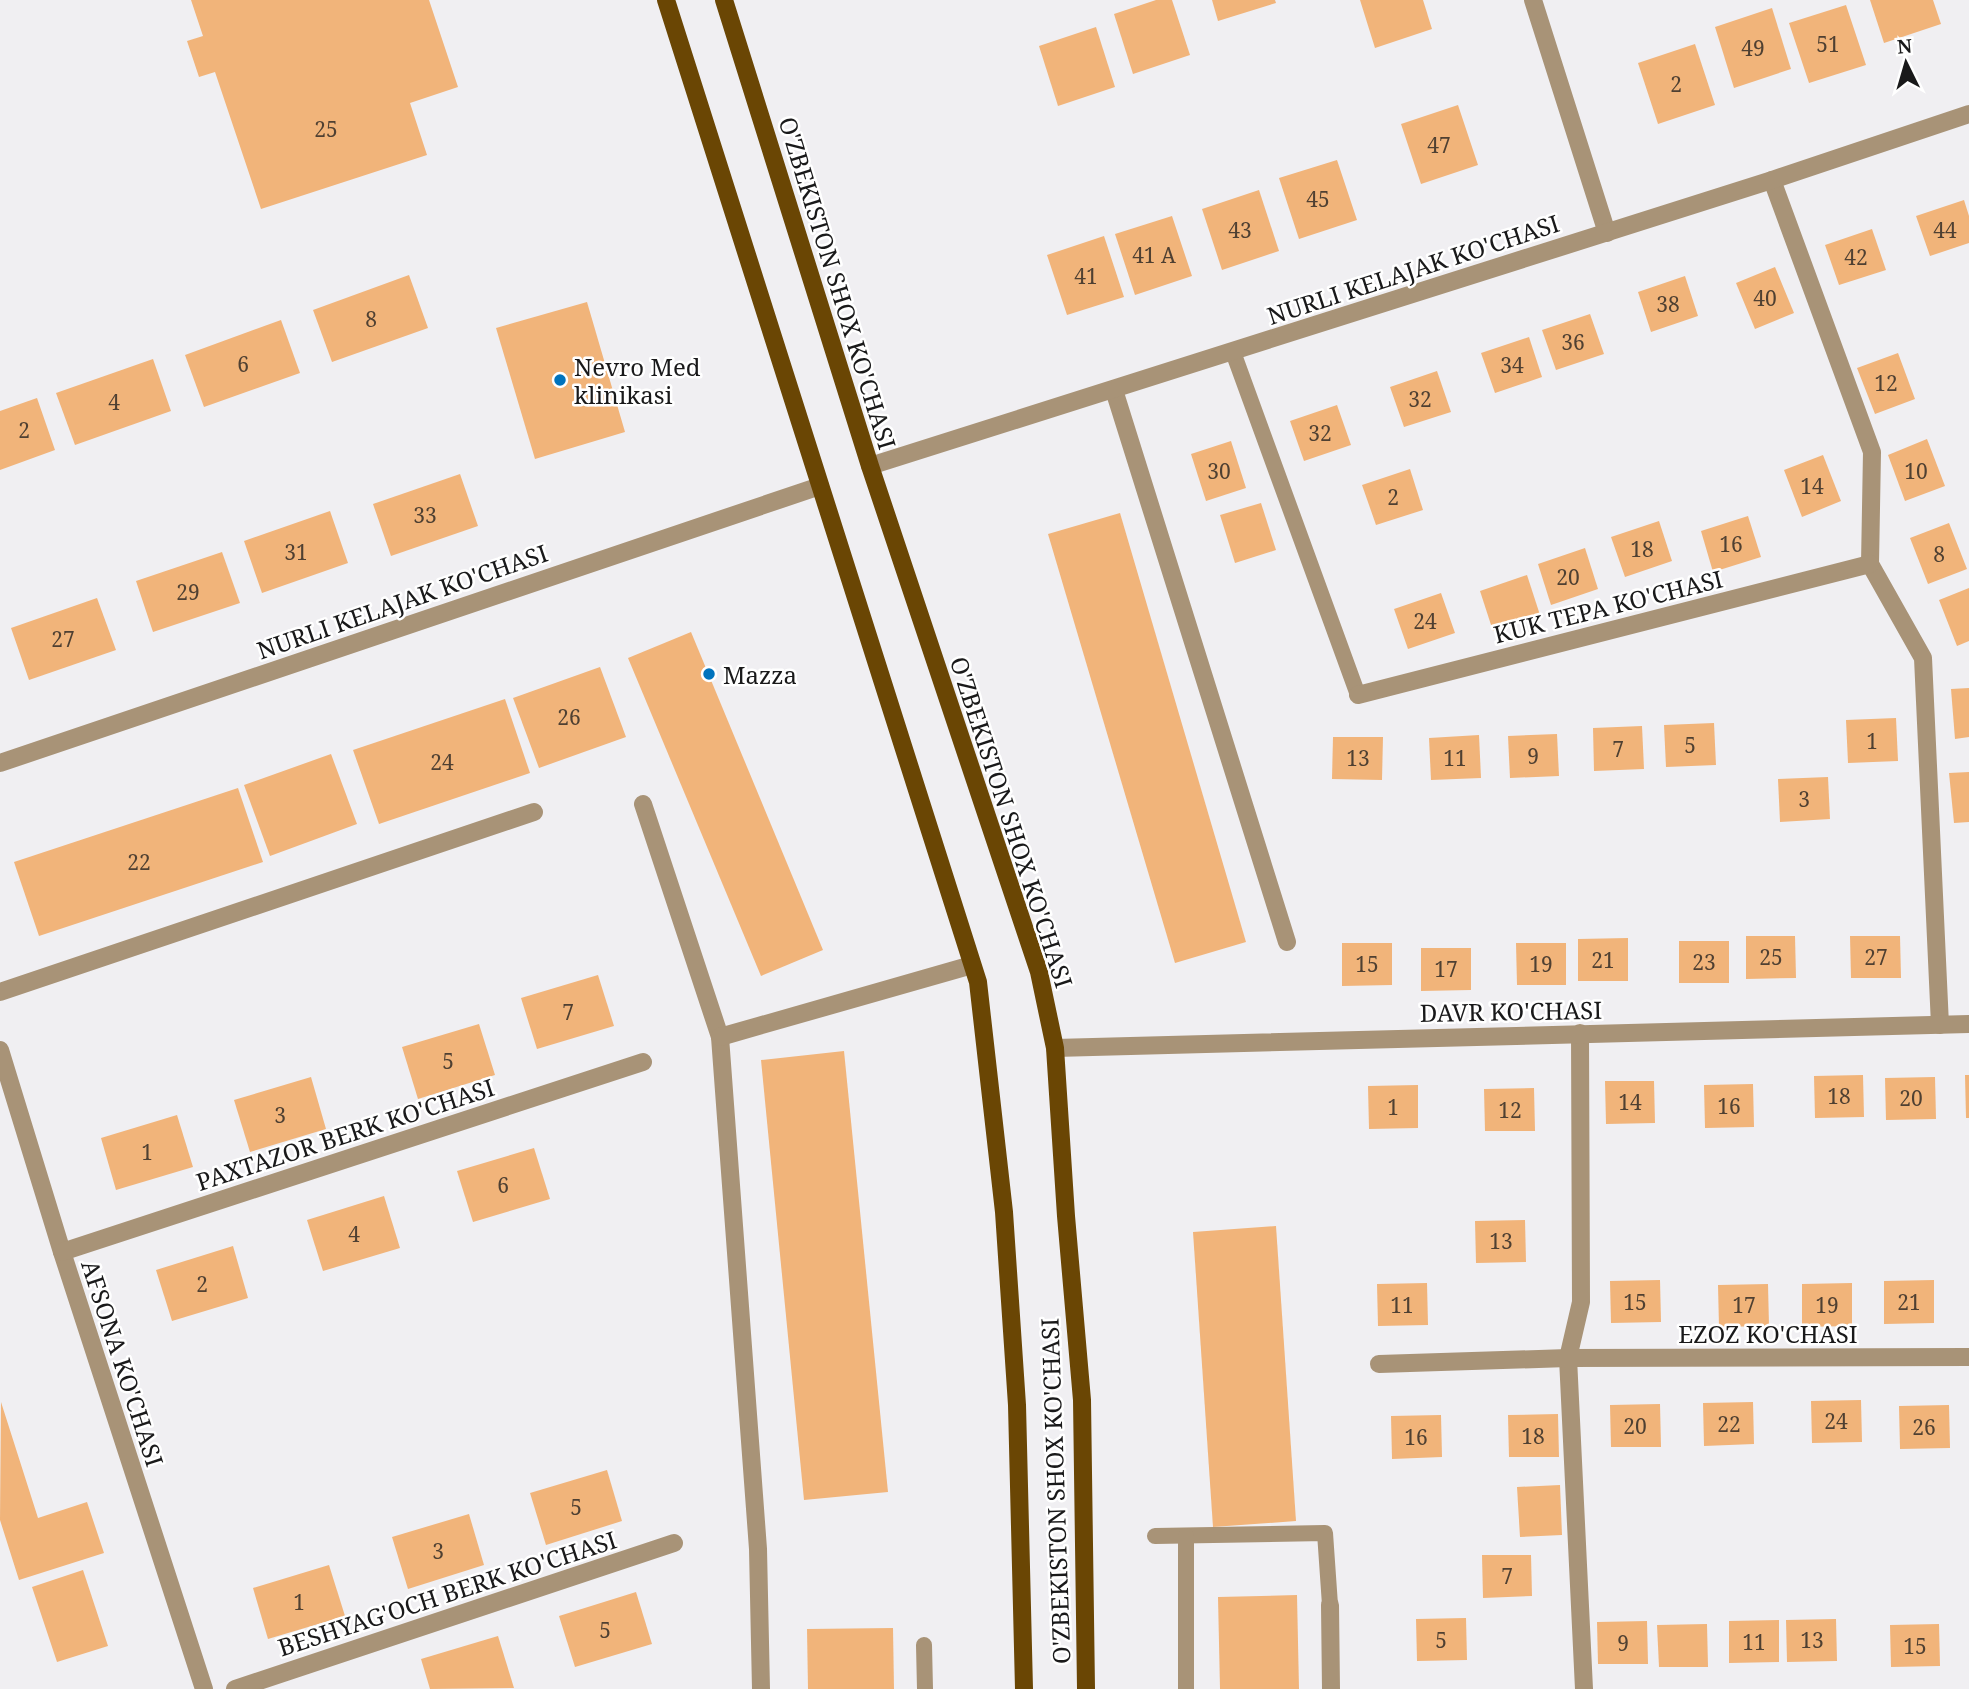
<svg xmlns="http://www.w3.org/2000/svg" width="1969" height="1689" viewBox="0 0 1969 1689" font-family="'Noto Serif',serif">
<rect width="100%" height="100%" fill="#f0eff2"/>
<!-- building -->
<g fill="#f1b47a">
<path d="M191,0H429L458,87L410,103L427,155L261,209L215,72L199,77L187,41L203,36Z"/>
<path d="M1156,0H1172L1190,55L1133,74L1114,14Z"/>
<path d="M1212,0H1275L1276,3L1218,21Z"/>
<path d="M1360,0H1423L1432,29L1375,48Z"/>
<path d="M1870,0H1933L1941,24L1884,43Z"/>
<path d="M1846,5L1866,65L1809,83L1789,23Z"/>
<path d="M1772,8L1791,69L1734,88L1715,27Z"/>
<path d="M1096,27L1115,87L1058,106L1039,46Z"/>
<path d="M1695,44L1715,105L1658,124L1638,63Z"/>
<path d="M1458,105L1478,165L1421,184L1401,124Z"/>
<path d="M1337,160L1357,220L1299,239L1279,178Z"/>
<path d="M1259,190L1279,251L1222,270L1202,209Z"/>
<path d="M1964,200L1969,216V243L1930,256L1916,216Z"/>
<path d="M1172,216L1192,276L1135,295L1115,234Z"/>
<path d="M1872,229L1886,270L1839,285L1825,245Z"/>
<path d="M1104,236L1124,297L1067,315L1047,255Z"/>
<path d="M1775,267L1794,313L1755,329L1736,283Z"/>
<path d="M409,275L428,328L332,362L313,310Z"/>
<path d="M1685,276L1698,316L1651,332L1638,292Z"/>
<path d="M587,302L625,432L535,459L496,328Z"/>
<path d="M1590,314L1604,354L1556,370L1542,330Z"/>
<path d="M281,320L300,373L204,407L185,355Z"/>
<path d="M1529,337L1542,377L1495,393L1481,353Z"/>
<path d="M1898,353L1915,399L1875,414L1857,368Z"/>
<path d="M153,359L171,411L75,445L56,393Z"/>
<path d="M1437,371L1451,412L1404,427L1390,387Z"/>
<path d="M37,398L55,450L0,470V411Z"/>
<path d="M1337,405L1351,445L1304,461L1290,421Z"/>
<path d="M1927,439L1945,486L1905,501L1888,455Z"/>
<path d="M1231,441L1246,488L1206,501L1191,454Z"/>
<path d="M1823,455L1841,501L1802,517L1784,470Z"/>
<path d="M1410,469L1423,510L1376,525L1362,485Z"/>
<path d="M460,474L478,526L391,556L373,504Z"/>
<path d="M1261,503L1276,550L1235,563L1220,515Z"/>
<path d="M330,511L348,563L262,593L244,541Z"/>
<path d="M1120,513L1246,942L1175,963L1048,534Z"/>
<path d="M1748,516L1761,557L1713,572L1701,531Z"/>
<path d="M1659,521L1672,561L1625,577L1611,537Z"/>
<path d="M1949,523L1967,569L1928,584L1910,538Z"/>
<path d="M1585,548L1598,589L1551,605L1538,564Z"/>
<path d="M222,552L240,603L153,632L136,581Z"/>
<path d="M1527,575L1540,615L1493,631L1480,591Z"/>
<path d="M1969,588V641L1957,646L1939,600Z"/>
<path d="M1441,593L1455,633L1408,649L1394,609Z"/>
<path d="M97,598L116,650L29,680L11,628Z"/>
<path d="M691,632L823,950L761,976L628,658Z"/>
<path d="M600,667L626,737L539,768L513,698Z"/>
<path d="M1969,688V737L1955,739L1951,689Z"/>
<path d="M505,699L530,773L379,824L353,750Z"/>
<path d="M1896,718L1898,761L1848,763L1846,720Z"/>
<path d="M1714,723L1716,765L1666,767L1664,725Z"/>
<path d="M1642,726L1644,769L1594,771L1593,728Z"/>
<path d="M1557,734L1559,776L1510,778L1508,736Z"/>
<path d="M1479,735L1481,778L1431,780L1429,738Z"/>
<path d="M1333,737H1383L1382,780L1332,779Z"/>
<path d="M331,754L357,824L270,856L244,785Z"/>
<path d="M1969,772V822L1954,823L1949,773Z"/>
<path d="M1828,777L1830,819L1780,822L1778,779Z"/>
<path d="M238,788L263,862L39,936L14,862Z"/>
<path d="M1746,936H1795L1796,978L1746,979Z"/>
<path d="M1850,936H1900L1901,978H1851Z"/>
<path d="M1628,938V981H1578V939Z"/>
<rect x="1679" y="941" width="50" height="42"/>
<path d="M1342,943H1392V985L1342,986Z"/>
<path d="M1516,943H1566V985H1517Z"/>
<path d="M1421,948H1471V990L1421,991Z"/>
<path d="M598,975L614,1026L537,1049L521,998Z"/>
<path d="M479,1024L495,1075L418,1099L402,1047Z"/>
<path d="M844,1051L888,1492L804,1500L761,1060Z"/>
<path d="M1863,1075L1864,1117L1815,1118L1814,1076Z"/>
<path d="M1965,1075H1969V1118H1966Z"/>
<path d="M311,1077L326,1129L250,1152L234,1100Z"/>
<path d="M1935,1077L1936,1119L1886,1120L1885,1078Z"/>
<path d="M1605,1081H1654L1655,1123L1606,1124Z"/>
<path d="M1753,1084L1754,1127L1705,1128L1704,1085Z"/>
<path d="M1418,1085V1128L1369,1129L1368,1086Z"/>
<path d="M1534,1088L1535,1131H1485L1484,1089Z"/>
<path d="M177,1115L193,1167L116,1190L101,1138Z"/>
<path d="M534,1148L550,1199L473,1222L457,1171Z"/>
<path d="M384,1196L400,1248L323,1271L307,1220Z"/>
<path d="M1525,1220L1526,1262L1476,1263L1475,1221Z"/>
<path d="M1276,1226L1296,1521L1213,1527L1193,1232Z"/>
<path d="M233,1246L248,1298L172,1321L156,1270Z"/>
<path d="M1660,1280L1661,1322L1611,1323L1610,1281Z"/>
<path d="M1934,1280V1323L1884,1324V1281Z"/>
<path d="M1427,1283L1428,1325L1378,1326L1377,1284Z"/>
<path d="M1852,1283V1326L1802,1327V1284Z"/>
<path d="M1768,1284L1769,1326L1719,1327L1718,1285Z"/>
<path d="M1861,1400L1862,1442L1812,1443L1811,1401Z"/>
<path d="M1,1402L38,1518L87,1502L104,1553L19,1580L0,1520Z"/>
<path d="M1753,1402L1754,1444L1704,1446L1703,1403Z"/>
<path d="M1660,1404L1661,1447H1611L1610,1405Z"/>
<path d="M1949,1405L1950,1448L1900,1449L1899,1406Z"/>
<path d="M1558,1414L1559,1457H1509L1508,1415Z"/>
<path d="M1441,1415L1442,1457L1392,1459L1391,1416Z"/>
<path d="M607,1470L622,1521L546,1545L530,1493Z"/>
<path d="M1560,1485L1562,1535L1520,1537L1517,1487Z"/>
<path d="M469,1514L484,1565L408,1589L392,1537Z"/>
<path d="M1482,1555H1531L1532,1596L1483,1598Z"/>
<path d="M329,1565L345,1616L268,1639L253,1588Z"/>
<path d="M83,1570L108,1646L57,1662L32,1587Z"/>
<path d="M636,1592L652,1644L575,1667L559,1616Z"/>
<path d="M1297,1595L1299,1689H1220L1218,1597Z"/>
<path d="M1466,1618L1467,1660L1417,1661L1416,1619Z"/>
<path d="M1836,1619L1837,1661L1787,1662L1786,1620Z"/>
<path d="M1779,1620V1662L1729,1663V1621Z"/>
<path d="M1647,1621L1648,1664H1598L1597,1622Z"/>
<path d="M1707,1624L1708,1667H1659L1657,1625Z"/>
<path d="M1939,1624L1940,1666L1891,1667L1890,1625Z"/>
<path d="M893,1628L894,1689H808L807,1629Z"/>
<path d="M498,1636L514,1688L430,1689L421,1659Z"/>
</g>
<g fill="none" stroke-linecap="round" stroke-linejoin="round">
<!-- service -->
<g stroke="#a89377" stroke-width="16">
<path d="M1233,352L1358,695"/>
<path d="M1155,1536L1325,1533L1330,1605"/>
<path d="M1186,1536V1689"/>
<path d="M924,1645L925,1689"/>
</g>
<!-- minor -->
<g stroke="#a89377" stroke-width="18">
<path d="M1533,0L1607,233"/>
<path d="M1772,180L1872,452L1870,564L1923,658L1940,1025"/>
<path d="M1114,390L1287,942"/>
<path d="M870,466L1772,180L1969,114"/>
<path d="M1358,695L1870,564"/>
<path d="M0,763L820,486"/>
<path d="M643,804L720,1037L758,1549L761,1689"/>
<path d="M0,992L534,812"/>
<path d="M1580,1033L1581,1302L1568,1358L1584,1689"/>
<path d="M720,1037L972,965"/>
<path d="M1055,1048L1969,1024"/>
<path d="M0,1050L62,1252L204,1689"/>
<path d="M62,1252L643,1062"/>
<path d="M1379,1364L1568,1358L1969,1357"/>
<path d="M1330,1605L1331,1689"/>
<path d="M235,1689L674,1543"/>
</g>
<!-- primary -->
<g stroke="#6a4604" stroke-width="18">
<path d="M666,0L978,982L1004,1212L1017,1405L1024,1689"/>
<path d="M724,0L870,466L1039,972L1055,1048L1066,1216L1082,1400L1086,1689"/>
</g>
</g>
<!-- markers -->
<g fill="#0073bd" stroke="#fff" stroke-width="2.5">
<circle cx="560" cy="380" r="7"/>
<circle cx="709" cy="674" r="7"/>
</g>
<g text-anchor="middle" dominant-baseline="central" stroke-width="5" stroke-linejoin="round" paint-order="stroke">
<!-- number labels -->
<g font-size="21" fill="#4f4032">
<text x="1828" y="44">51</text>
<text x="1753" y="48">49</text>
<text x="1676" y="84">2</text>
<text x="326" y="129">25</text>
<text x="1439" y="145">47</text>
<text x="1318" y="199">45</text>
<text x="1240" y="230">43</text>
<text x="1945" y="230">44</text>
<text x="1154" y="255">41 А</text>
<text x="1856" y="257">42</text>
<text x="1086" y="276">41</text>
<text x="1765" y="298">40</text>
<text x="1668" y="304">38</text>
<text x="371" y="319">8</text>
<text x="1573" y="342">36</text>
<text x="243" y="364">6</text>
<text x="1512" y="365">34</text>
<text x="1886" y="383">12</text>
<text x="1420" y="399">32</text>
<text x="114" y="402">4</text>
<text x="24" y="430">2</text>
<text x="1320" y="433">32</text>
<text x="1219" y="471">30</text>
<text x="1916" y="471">10</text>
<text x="1812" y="486">14</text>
<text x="1393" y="497">2</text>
<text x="425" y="515">33</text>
<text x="1731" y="544">16</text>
<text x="1642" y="549">18</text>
<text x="296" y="552">31</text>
<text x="1939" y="554">8</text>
<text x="1568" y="577">20</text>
<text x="188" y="592">29</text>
<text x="1425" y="621">24</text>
<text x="63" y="639">27</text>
<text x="569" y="717">26</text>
<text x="1872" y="741">1</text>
<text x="1690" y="745">5</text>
<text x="1618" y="749">7</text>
<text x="1533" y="756">9</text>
<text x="1358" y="758">13</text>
<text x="1455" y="758">11</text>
<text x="442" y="762">24</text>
<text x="1804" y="799">3</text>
<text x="139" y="862">22</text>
<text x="1771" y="957">25</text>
<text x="1876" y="957">27</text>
<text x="1603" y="960">21</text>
<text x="1704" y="962">23</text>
<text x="1367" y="964">15</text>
<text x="1541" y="964">19</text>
<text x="1446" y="969">17</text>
<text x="568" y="1012">7</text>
<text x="448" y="1061">5</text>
<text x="1839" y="1096">18</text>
<text x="1911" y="1098">20</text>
<text x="1630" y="1102">14</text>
<text x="1729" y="1106">16</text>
<text x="1393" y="1107">1</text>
<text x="1510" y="1110">12</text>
<text x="280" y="1115">3</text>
<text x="147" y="1152">1</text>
<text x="503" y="1185">6</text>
<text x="354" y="1234">4</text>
<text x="1501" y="1241">13</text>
<text x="202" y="1284">2</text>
<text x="1635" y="1302">15</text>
<text x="1909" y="1302">21</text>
<text x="1402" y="1305">11</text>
<text x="1744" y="1305">17</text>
<text x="1827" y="1305">19</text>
<text x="1836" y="1421">24</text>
<text x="1729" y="1424">22</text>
<text x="1635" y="1426">20</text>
<text x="1924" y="1427">26</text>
<text x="1533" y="1436">18</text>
<text x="1416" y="1437">16</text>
<text x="576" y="1507">5</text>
<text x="438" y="1551">3</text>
<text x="1507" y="1576">7</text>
<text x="299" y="1602">1</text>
<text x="605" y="1630">5</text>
<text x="1441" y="1640">5</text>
<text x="1812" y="1640">13</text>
<text x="1754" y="1642">11</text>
<text x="1623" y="1643">9</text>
<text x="1915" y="1646">15</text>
</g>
<!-- street labels -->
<g font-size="24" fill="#19191a" stroke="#fff">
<text transform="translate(1413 269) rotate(-18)">NURLI KELAJAK KO'CHASI</text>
<text transform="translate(838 283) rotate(73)">O'ZBEKISTON SHOX KO'CHASI</text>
<text transform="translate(402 601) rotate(-19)">NURLI KELAJAK KO'CHASI</text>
<text transform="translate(1608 606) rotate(-14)">KUK TEPA KO'CHASI</text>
<text transform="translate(1012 822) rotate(72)">O'ZBEKISTON SHOX KO'CHASI</text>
<text transform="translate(1511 1011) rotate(-1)">DAVR KO'CHASI</text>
<text transform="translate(345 1134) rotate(-18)">PAXTAZOR BERK KO'CHASI</text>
<text x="1768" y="1333">EZOZ KO'CHASI</text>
<text transform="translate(123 1363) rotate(72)">AFSONA KO'CHASI</text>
<text transform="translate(1055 1491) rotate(-92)">O'ZBEKISTON SHOX KO'CHASI</text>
<text transform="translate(447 1593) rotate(-18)">BESHYAG'OCH BERK KO'CHASI</text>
</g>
<!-- poi labels -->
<g font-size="24" fill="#19191a" stroke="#fff" text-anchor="start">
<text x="574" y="366">Nevro Med<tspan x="574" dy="28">klinikasi</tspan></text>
<text x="723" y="674">Mazza</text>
</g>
</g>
<!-- north arrow -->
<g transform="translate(1906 63) rotate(355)" stroke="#ffffff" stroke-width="5" paint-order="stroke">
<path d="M0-5L12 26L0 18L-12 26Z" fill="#19191a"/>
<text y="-10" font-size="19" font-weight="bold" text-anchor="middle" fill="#19191a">N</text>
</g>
</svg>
